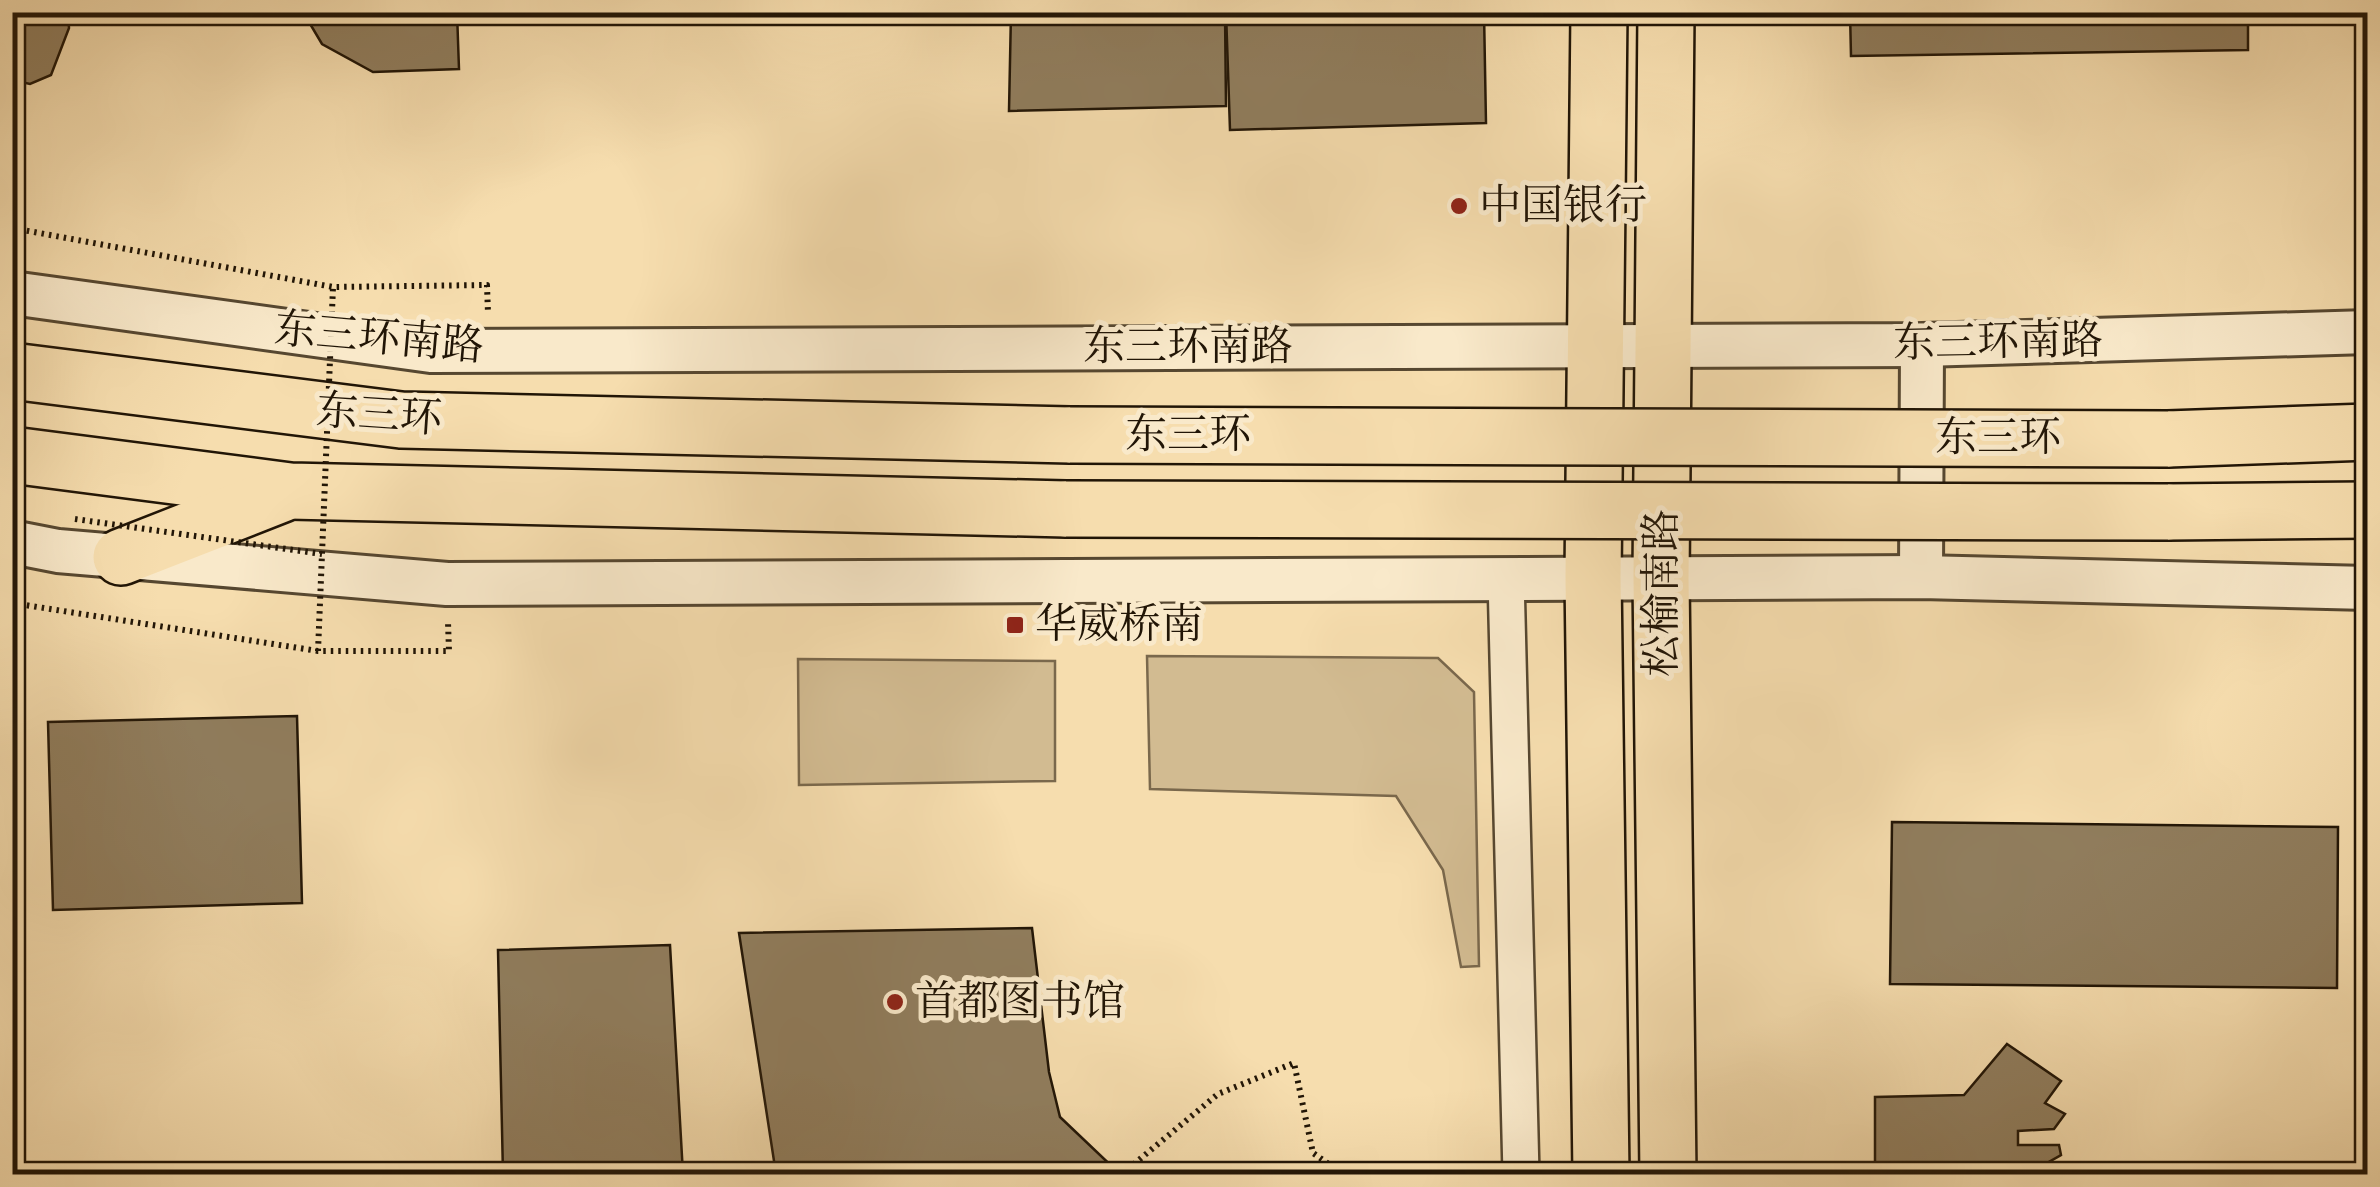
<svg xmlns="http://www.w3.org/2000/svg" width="2380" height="1187" viewBox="0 0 2380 1187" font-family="'IM FELL Double Pica','Noto Serif SC',serif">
<rect width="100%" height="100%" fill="#f6ddae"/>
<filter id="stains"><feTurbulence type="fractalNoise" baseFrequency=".002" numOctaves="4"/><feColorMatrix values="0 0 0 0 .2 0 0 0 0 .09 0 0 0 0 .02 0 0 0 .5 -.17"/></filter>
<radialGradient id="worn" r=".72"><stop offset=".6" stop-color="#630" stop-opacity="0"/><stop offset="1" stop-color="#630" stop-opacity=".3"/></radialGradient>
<!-- green -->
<g fill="#d2bb91" stroke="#7a684c" stroke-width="2.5">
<path d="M1147,656L1438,658L1474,692L1479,966L1461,967L1443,870L1396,796L1150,789Z"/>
<path d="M798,659L1055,661V781L799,785Z"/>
</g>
<!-- building -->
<g fill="#907d5d" stroke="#211506" stroke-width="2.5">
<path d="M12,12H68L69,28L51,75L30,84L12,80Z"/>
<path d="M303,12H457L459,69L373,72L322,44Z"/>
<path d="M1011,12H1225L1226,106L1009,111Z"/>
<path d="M1226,12H1484L1486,123L1230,130Z"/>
<path d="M1850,12H2248V50L1851,56Z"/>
<path d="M297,716L302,903L53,910L48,722Z"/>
<path d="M1892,822L2338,827L2337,988L1890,984Z"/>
<path d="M1032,928L1049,1072L1060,1117L1120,1174H776L739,933Z"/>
<path d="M670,945L683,1174H503L498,950Z"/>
<path d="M2007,1044L2061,1081L2045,1103L2065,1114L2054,1129L2018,1131V1145H2059L2061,1155L2040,1167L2045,1174L1875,1171V1097L1964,1095Z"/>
</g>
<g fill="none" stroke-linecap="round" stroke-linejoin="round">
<!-- minor casing -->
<g stroke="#564730" stroke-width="40">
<path id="minor" d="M1506,578L1521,1174"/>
</g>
<!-- tertiary casing -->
<g stroke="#564730" stroke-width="48">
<g id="tertiary">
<path d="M12,293L431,351L1922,345L2368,332"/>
<path d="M12,542L58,551L447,584L1921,577L2368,588"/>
<path d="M1921,577L1922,345"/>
</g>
</g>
<!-- primary casing -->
<g stroke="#211506" stroke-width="60">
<g id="primary">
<path d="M1599,12L1593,577L1601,1174"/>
<path d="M1666,12L1661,578L1668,1174"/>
</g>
</g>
<!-- trunk casing -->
<g stroke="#211506" stroke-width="60">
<g id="trunk">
<path d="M12,371L401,420L1070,435"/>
<path d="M2168,439L2368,432"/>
<path d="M12,455L290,491L1066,509"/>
<path d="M2168,512L2368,510"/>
<path d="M121,557L282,494"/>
</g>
</g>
<!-- path -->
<g stroke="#211506" stroke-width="6" stroke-dasharray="2.5 5" stroke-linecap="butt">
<path d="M12,228L333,287L487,285L488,313"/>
<path d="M12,603L318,651H449L448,622"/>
<path d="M1122,1174L1218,1094L1294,1063L1313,1153L1343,1174"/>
</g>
<!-- minor -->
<use href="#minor" stroke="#f9e9ca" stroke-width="35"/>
<!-- tertiary -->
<use href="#tertiary" stroke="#f9e9ca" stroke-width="42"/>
<!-- primary -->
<use href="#primary" stroke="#f6ddae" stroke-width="55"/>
<!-- trunk -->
<use href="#trunk" stroke="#f6ddae" stroke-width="55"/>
<!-- trunk-bridge casing -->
<g stroke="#211506" stroke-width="60" stroke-linecap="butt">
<g id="trunk-bridge">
<path d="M1070,435L2168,439"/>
<path d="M1066,509L2168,512"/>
</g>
</g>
<!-- path-bridge -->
<g stroke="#211506" stroke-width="6" stroke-dasharray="2.5 5" stroke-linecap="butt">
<path d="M75,519L322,554"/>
<path d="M318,651L333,287"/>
</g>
<!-- trunk-bridge -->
<use href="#trunk-bridge" stroke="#f6ddae" stroke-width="55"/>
</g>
<!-- markers -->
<g fill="#8f2418" stroke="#f9e9ca" stroke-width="4">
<circle cx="1459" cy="206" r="10"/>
<rect x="1005" y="615" width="20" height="20" rx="5"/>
<circle cx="895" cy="1002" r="10"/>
</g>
<g text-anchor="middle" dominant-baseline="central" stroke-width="10" stroke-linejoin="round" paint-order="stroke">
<!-- poi labels -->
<g font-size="42" fill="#211506" stroke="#f9e9ca" text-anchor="start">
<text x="1479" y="206">中国银行</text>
<text x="1035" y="625">华威桥南</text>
<text x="915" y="1002">首都图书馆</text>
</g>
<!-- street labels -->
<g font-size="42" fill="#211506" stroke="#f9e9ca">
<text transform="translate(379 338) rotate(5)">东三环南路</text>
<text transform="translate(1998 342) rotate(-1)">东三环南路</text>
<text x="1188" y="347">东三环南路</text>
<text transform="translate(379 415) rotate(4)">东三环</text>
<text x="1188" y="435">东三环</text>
<text x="1998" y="438">东三环</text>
<text transform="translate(1662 593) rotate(-90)">松榆南路</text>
</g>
</g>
<!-- margin -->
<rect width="2380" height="1187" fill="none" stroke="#f6ddae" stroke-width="50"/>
<rect x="15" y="15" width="2350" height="1157" fill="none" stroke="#211506" stroke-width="5"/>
<rect x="25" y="25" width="2330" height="1137" fill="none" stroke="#211506" stroke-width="2.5"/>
<rect width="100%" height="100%" filter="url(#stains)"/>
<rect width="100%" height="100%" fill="url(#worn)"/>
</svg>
